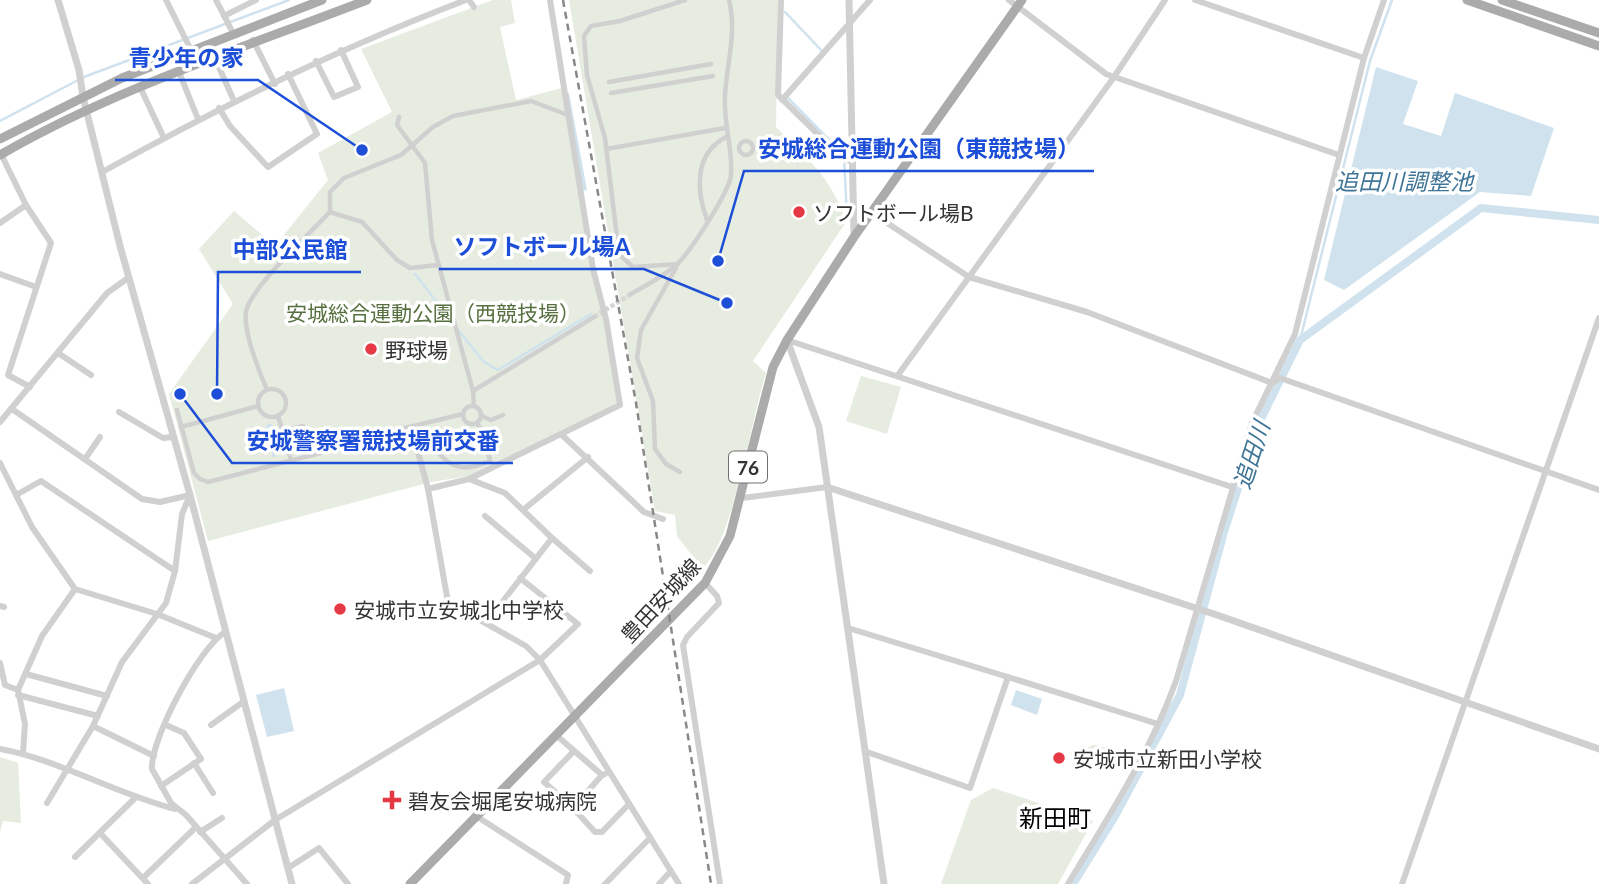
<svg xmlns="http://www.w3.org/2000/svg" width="1599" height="884" viewBox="0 0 1599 884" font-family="Lato,'Noto Sans JP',sans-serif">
<rect width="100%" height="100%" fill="#fff"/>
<!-- green -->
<g fill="#e6ecdf">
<path d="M493,0H511L515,23L500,27L516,100L562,88L618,404L469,476L431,482L208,541L169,394L233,304L199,249L234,211L275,246L328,180L318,153L392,112L361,49Z"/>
<path d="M569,0H778L776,127C808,159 832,178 846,222L753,361L766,373C752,415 732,547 702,568L677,536L675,515L655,511Z"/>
<path d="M861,376L901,387L887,434L846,421Z"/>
<path d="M1092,745H1097L1131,757L1124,770L1095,760L1084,751Z"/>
<path d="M0,757L18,763L21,823L3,821L0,832Z"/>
<path d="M993,788L1093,821L1058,884H941L971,800Z"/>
</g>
<!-- water -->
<g fill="#cfe2ee">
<path d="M1376,67L1418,81L1403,124L1441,136L1455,93L1554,128L1531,196L1480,192L1344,290L1324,280Z"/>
<path d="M566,93H569L587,190L583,191Z"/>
<path d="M284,688L294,731L267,737L256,695Z"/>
<path d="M1016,690L1042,699L1037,715L1011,705Z"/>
</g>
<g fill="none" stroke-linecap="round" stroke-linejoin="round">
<!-- stream -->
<g stroke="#cfe2ee" stroke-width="2.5">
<path d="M785,12L823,52"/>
<path d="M787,97L844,155L847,220"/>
<path d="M0,121L84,77L289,0"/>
<path d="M415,274L454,324"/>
<path d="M458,330L484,362L498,370L591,314"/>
<path d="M1300,340L1370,61L1392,0"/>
<path d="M272,426L269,425L266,429L274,456"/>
</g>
<!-- canal -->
<path stroke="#cfe2ee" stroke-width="8" d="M1073,884L1114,818L1180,695L1224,532L1259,423L1300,340L1481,208L1599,220"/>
<!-- pedestrian-tunnel -->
<path stroke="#d6d6d6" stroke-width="4.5" stroke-dasharray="4.5 2" stroke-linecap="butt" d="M594,317L631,294"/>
<!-- pedestrian -->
<g stroke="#d0d0d0" stroke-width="4.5">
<path d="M609,82L711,64"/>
<path d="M611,93L713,76"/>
<path d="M399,117L397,125L425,163L432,240L473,391L474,406"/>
<circle cx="746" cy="148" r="7"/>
<path d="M606,149L725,128"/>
<path d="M330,212L362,222L397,260L410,268L438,265"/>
<path d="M707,220C696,190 694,154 726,137"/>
<path d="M678,264L633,267L619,254L605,138L587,75L584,36L591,26L620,21L685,0"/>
<path d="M676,268L641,330L637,358L653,401L655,449L666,464L680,472"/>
<path d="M631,294C646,285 663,277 676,265C689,254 730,191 731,175C733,148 723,122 725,95C727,62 737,33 729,0"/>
<circle cx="272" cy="403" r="14"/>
<path d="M267,390C259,371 243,331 246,312C250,288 311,232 330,212V192L344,178L401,155L433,127L453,116L531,101L565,114"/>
<path d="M473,391L594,317"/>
<circle cx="472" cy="415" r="9"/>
<path d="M177,410L194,473L200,479L208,482L328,451L331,446L463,414"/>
<path d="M278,416L291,460"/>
<path d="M482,416L491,420L503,415"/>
<path d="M181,427L258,406"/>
<path d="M283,431L303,426"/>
<path d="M436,450C452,471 468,471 490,461L485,435L477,423"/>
</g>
<!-- minor -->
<g stroke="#d0d0d0" stroke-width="6">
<path d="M166,0L191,50"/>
<path d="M216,0L234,35"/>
<path d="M469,0L474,7"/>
<path d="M781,0L778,95L842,158L850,161"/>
<path d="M1009,0L1106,74L1339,155"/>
<path d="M224,16L256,0"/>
<path d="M253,40L275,84"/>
<path d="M214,56L234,101"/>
<path d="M1364,58L1384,0"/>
<path d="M316,61L334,97L358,87L341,50"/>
<path d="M179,72L198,119"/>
<path d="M140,87L164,138"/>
<path d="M782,100L870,0"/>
<path d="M219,108L230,126L268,167L317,134L288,74"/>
<path d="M104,171C221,106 340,48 466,0"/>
<path d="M26,205L51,243L8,375L30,387"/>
<path d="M872,213L969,277L1087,312L1272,383"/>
<path d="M0,223L26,205L1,154"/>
<path d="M0,274L36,287"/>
<path d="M787,340L1232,487"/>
<path d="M58,353L91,375"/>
<path d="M898,375L1114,77L1165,0"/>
<path d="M1274,382L1280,378L1599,490"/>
<path d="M12,409L142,499L160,502L190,495"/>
<path d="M119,412L163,438L173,437"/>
<path d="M0,422L107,293L128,278"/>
<path d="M562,435L644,512L663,519"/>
<path d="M414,437L428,489L448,602L526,646L540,660L679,884"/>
<path d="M85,459L100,437"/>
<path d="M0,463L32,527L75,589L157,614L216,638"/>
<path d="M469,479L505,493L552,538L486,623"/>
<path d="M428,489L469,479L620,405L606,319L593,269L550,0"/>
<path d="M16,495L41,481L175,571"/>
<path d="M742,498L827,487"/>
<path d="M523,510L588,457"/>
<path d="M485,516L535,558"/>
<path d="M552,538L590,571"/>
<path d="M705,583L717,596L719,603L687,637L683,645L720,884"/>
<path d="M0,606L4,607"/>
<path d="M848,628L1008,677"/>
<path d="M225,632C199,648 150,740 152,769L171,803L186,815L247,884"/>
<path d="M0,663L5,685L18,690"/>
<path d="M26,674L107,696"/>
<path d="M18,695L98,716"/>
<path d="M211,725L243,702"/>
<path d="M93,726L154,756"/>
<path d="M556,735L602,775L605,774"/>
<path d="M0,749C57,759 116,794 175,809"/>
<path d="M574,751L544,782L573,808L602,775"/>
<path d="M867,752L970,788L1008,677L1158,724"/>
<path d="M23,753L25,724L18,690L42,636L75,589"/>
<path d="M194,763L213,793"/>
<path d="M161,786L201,759L184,733L166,725"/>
<path d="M47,803L93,726L122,662L166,603L175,571L182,514L190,495"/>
<path d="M573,808L595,832H602L629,804"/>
<path d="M476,816L568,875L566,884"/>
<path d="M200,832L222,818"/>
<path d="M100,833L148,884"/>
<path d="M75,857L136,797"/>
<path d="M288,868L319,848L348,884"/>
<path d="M143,878L196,827"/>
<path d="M192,884L275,820L540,660L578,624L520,578"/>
<path d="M605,884L650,838"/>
<path d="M659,884L671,871"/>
<path d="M1068,884C1107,819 1150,753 1176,681L1252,423L1295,334L1364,58L1195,0"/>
<path d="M1402,884L1599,318"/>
</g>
<!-- tertiary -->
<g stroke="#d0d0d0" stroke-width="7">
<path d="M58,0L79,70L83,97L120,246L190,495L292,884"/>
<path d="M849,0L854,237"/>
<path d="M787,340L819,427L884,884"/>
<path d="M827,487L1217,615L1599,749"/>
</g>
<!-- primary -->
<g stroke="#ababab" stroke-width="9">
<path d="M1467,0L1599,46"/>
<path d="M1502,0L1599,33"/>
<path d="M0,139L122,78L322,0"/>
<path d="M0,155C116,88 243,48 367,0"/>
<path d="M410,884L705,583L730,536L773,367L787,340L854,237L1022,0"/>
</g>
<!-- rail -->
<path stroke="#888" stroke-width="2.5" stroke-dasharray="7 5" stroke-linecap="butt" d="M563,0L636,403L711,884"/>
</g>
<!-- markers -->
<g fill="#e63946" stroke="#fff" stroke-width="2.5">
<circle cx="799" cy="212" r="7"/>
<circle cx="371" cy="349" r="7"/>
<circle cx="340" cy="609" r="7"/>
<circle cx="1059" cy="758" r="7"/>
<path d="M388.5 789.5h7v7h7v7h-7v7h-7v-7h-7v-7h7z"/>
</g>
<g text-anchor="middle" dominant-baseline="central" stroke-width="7" stroke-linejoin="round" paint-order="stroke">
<!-- shield labels -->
<rect fill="#fff" stroke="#707070" stroke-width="2" x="729" y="451.5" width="38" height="31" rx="5"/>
<g font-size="19" font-weight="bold" fill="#333">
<text x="748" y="467">76</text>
</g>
<!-- poi labels -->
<g font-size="21" fill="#333" stroke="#fff" text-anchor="start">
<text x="813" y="212">ソフトボール場B</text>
<text x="385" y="349">野球場</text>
<text x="354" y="609">安城市立安城北中学校</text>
<text x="1073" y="758">安城市立新田小学校</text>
<text x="408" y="800">碧友会堀尾安城病院</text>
</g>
<!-- park labels -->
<g font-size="21" fill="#56703f" stroke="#fff">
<text x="433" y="312">安城総合運動公園（西競技場）</text>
</g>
<!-- street labels -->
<g font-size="21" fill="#333" stroke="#fff">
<text transform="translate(660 600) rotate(-47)">豊田安城線</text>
</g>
<!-- water labels -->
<g font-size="23" font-style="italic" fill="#3f7597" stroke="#fff">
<text x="1404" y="181">追田川調整池</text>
<text transform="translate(1251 455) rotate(-72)">追田川</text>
</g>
<!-- quarter labels -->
<g font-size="24" fill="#000" stroke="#fff">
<text x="1055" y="817">新田町</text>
</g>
</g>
<!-- callouts -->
<path fill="none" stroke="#1d4ed8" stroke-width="2.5" d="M362 150L258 80H115M718 261L744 171H1094M727 303L644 269H439M217 394L218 272H361M180 394L232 463H513"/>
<g fill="#1d4ed8" stroke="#fff" stroke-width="2.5">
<circle cx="362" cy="150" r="7"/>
<circle cx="718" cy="261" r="7"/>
<circle cx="727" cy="303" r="7"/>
<circle cx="217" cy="394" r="7"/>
<circle cx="180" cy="394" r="7"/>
</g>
<g font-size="23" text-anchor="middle" font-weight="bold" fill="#1d4ed8" stroke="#fff" stroke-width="7" stroke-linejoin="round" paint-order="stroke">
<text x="186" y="66">青少年の家</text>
<text x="919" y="157">安城総合運動公園（東競技場）</text>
<text x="542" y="255">ソフトボール場A</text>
<text x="290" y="258">中部公民館</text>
<text x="373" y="449">安城警察署競技場前交番</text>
</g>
</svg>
